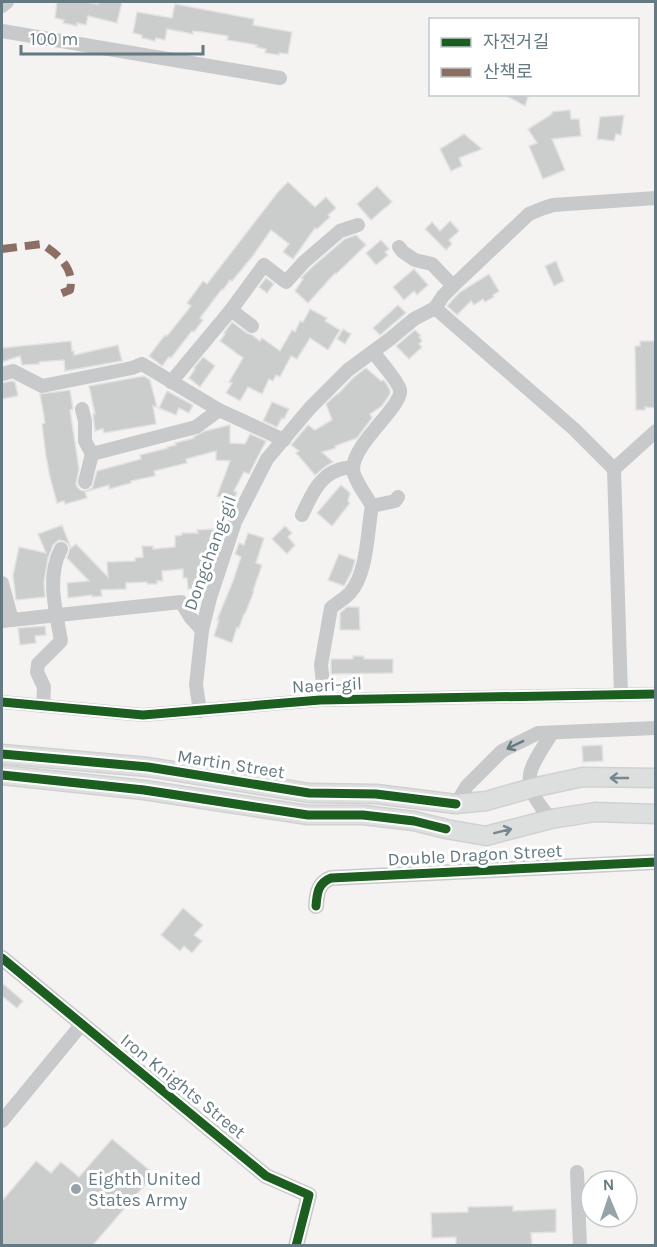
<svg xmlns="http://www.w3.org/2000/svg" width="657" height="1247" viewBox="0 0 657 1247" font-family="Karla,'Noto Sans KR',sans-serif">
<rect width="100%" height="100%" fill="#f4f3f2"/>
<!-- building -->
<g fill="#cbcccc" stroke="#e3e2e2" stroke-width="1.5">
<path d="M57,2H86L98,4V2H122L117,23L88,16L86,25L77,23V26L63,23L64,20L55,18Z"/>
<path d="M175,4L254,19L253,25L292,32L288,54L279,53V55L265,53L266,49L256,47L257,45L227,40L228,36L202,32L193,31V34L167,29L165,40L156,38L155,41L142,38V35L133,33L137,12L172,18Z"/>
<path d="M503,94H523L528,97L525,106Z"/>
<path d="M570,110L571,119H579L581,136L552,139L565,170L543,179L529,146L537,143L528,129L552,114V112Z"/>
<path d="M624,115L621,135L616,134L614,141L597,139L600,117Z"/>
<path d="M464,134L482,149L459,158L462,166L451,171L440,149Z"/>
<path d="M288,182L315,207L326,197L336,208L328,215L330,217L317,229L315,228L293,259L283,252L289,244L271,230L252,257L232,281L230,280L223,290L222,289L200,318L203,320L194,332L192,331L171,358L169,357L162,366L157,362L149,356L165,335L167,336L191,306L187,303L203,281L207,284L278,192Z"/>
<path d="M377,186L392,202L371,220L357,204Z"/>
<path d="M450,221L459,231L449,240L452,244L446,250L425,229L432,222L440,231Z"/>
<path d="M356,235L366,245L336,274L335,273L308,303L295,291L303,279L301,278L311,268L345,239Z"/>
<path d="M381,240L389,249L385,252L388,255L376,265L366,253Z"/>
<path d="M556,261L564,281L554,286L545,266Z"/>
<path d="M414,269L428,285L417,295L414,291L404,300L393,287Z"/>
<path d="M489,274L499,291L493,295L494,297L485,302L483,299L474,305L471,301L457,315L447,306L460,292Z"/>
<path d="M266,278L274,284L267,293L259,287Z"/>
<path d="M398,305L406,313L380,335L373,328Z"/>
<path d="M310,309L327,318L325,321L340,330L328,350L310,338L297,359L291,356L280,377L276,375L273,381L269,379L262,394L248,387L240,401L226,393L232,383L229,382L243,358L220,341L225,334L224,333L232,322L247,333L252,335L260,341L262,338L280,351L292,330L295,332L300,321L303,322Z"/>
<path d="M343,329L351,334L345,344L337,339Z"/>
<path d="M415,330L421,336L419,337L422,341L419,344L422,347L409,359L396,346Z"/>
<path d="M71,341L72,351H74V355L118,345L122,361L65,371L64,360L39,362V364L22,365L20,356L2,362V348Z"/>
<path d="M640,341H656V408L645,407V410H636L635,346H640Z"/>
<path d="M203,357L215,366L200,387L189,378L195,369L194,368Z"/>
<path d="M366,368L381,381L384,380L390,390V394L382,406L370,414L372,418L357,438L335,446L336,448L322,452L333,462L326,466L315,475L296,453L299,451L291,445L308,425L315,430L332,420L326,404L337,394H338L354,377Z"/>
<path d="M144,376L150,380L157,407L153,406L156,424L104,433L103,429L95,431L93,414H95L89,386Z"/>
<path d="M12,381L15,382L18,396L2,399V383Z"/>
<path d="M70,390L73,409L70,410L79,469L76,484L78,488L82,491L88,490L92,488L97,471L141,459L140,455L168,448L167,447L176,445L175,443L194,438L193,437L205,431L230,425V443L245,444L250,434L266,441L249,474L244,472L234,491L237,492L233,502L217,496L230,461L216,460V451L186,459L187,463L154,471L155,476L131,481V483L109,489V485L85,492L87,498L65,504L64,501L57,503L50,477L46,456L42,424L45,423L40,394Z"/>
<path d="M167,391L193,405L189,413L179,408L176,415L159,408Z"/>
<path d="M272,402L289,409L284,419L282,418L277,427L263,421Z"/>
<path d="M341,485L350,493L348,501L350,503L332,526L317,513Z"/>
<path d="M62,525L71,548L76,544L108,577L107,562L135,561V558L143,557L142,546H153V549L175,547V536L182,535V533H198L197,530L215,529V532H218L219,543L216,552L204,553V574H207V579L204,588L188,589L187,578H183V569L162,571L163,581H157V584H147V582L126,583V589L101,590L102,596L92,597V595L68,598L67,583L89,581L67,558L70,548L68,544L64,541L59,540L53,545L48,558L44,582L45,597L16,600L13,575L19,547L46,553L38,534Z"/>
<path d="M285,526L292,533L288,537L295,545L287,554L272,539Z"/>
<path d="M248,533L264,538L256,563L262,565L253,591H254L245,614H244L239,628L237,627L232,643L214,636L219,620H217L233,581L241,557L235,554L239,543L244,545Z"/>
<path d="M339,554L355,560L352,571L344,586L328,580Z"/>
<path d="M347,607H359L360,630H340V613Z"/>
<path d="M45,626L46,635L35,636L36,643L20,645L18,628Z"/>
<path d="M353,656H364V659H393V673L331,674V659H353Z"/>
<path d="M602,745L603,761L583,762L582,746Z"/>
<path d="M183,908L203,925L194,935L202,941L192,953L184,946L180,951L161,935Z"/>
<path d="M2,983L23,1001L17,1008L2,996Z"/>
<path d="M112,1139L154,1174L93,1245H2V1201L36,1161L51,1173L61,1162L79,1177Z"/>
<path d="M513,1206V1211L556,1209V1232L531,1233L532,1245H456V1237L432,1238L431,1213L468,1212V1207Z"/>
</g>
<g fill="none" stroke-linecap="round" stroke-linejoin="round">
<!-- secondary casing -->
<g stroke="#d0d1d2" stroke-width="21">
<g id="secondary">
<path d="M2,754L148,767L309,793L376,794L456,804L486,801L532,788L583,777L656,778"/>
<path d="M2,775L144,790L308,815H363L414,821L446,829L486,836L551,819L595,812L656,814"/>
</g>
</g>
<!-- minor -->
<g stroke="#c8c9ca" stroke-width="14">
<path d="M2,6L7,2"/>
<path d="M2,31L280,78"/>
<path d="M399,247L403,252L415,260L432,264L453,286"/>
<path d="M435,308L574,429L614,469L621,695"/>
<path d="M231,310L252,326"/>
<path d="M2,374L13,371L42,386L132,368L142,364L219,410L284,440"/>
<path d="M171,382L231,310L264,265L286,282L304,262L340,231L358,225"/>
<path d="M82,409L85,421V441L92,454L196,427L219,410"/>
<path d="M614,469L656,431"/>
<path d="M85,482L92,454"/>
<path d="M372,506L395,501L398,497"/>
<path d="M302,515C310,498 319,476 338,470C342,468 348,468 353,467"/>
<path d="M2,583L12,620"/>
<path d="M2,621L181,602L191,618L202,630"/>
<path d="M325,700L321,665L331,608C337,603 345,598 350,593C368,572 367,532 372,506C367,497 353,478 353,469C353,443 403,406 400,390C398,381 380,361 373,352"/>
<path d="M2,702L143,715L320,700L656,694"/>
<path d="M43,706L44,687L37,672L38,664L61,641C56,611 46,577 61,549"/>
<path d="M200,711L196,685L202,630L210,598L235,522L267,459L310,408L348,370L390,339L414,319L435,308L443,296L453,286L529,214L541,209L553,205L656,198"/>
<path d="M456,804L467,786L502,751L538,733L656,728"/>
<path d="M551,819C542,809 528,791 530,776C530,765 546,743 552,733"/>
<path d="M2,1121L82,1024"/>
<path d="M577,1172L580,1246"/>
</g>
<!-- tertiary -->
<g stroke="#c8c9ca" stroke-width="16">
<path d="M316,906C317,893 318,883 331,878L656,862"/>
<path d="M2,958L266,1176L309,1195L296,1246"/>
</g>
<!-- secondary -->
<use href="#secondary" stroke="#dddede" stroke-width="18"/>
<!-- quiet -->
<path stroke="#8d6e63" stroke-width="8" stroke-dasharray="15 8" stroke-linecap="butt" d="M2,249L42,244C59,255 75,269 70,290L60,294"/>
<!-- cycleway casing -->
<g stroke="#fff" stroke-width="13">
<g id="cycleway">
<path d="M2,702L143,715L320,700L656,694"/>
<path d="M2,754L148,767L309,793L376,794L456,804"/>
<path d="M2,775L144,790L308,815H363L414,821L446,829"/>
<path d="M316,906C317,893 318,883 331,878L656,862"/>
<path d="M2,958L266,1176L309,1195L296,1246"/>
</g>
</g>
<!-- cycleway -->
<use href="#cycleway" stroke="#1b5e20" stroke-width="9"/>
</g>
<!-- one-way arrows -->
<defs><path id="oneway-shaft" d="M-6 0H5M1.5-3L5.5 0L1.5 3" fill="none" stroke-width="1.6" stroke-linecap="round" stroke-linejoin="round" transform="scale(1.5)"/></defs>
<use stroke="#647982" href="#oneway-shaft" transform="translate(515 745) rotate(154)"/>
<g stroke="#768890">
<use href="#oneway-shaft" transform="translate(619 778) rotate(-180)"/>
<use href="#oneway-shaft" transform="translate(503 831) rotate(-14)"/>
</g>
<!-- markers -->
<circle fill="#96a4a9" stroke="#fff" stroke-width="2" cx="76" cy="1189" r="6"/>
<g text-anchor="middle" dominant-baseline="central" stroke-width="6" stroke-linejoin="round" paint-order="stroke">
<!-- street labels -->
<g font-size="18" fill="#647982" stroke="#fff">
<text transform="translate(210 553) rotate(-70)">Dongchang-gil</text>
<text transform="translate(327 685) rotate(-3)">Naeri-gil</text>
<text transform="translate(231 764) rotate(9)">Martin Street</text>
<text transform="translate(475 855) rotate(-3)">Double Dragon Street</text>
<text transform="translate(183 1086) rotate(39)">Iron Knights Street</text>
</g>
<!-- poi labels -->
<g font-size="18" fill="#647982" stroke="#fff" text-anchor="start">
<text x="88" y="1179">Eighth United<tspan x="88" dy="21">States Army</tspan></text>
</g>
</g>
<!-- border -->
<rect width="657" height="1247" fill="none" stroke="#647982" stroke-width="6"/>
<!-- legend -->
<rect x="429" y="18" width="210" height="78" fill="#ffffff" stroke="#c1c9cd" stroke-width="1.5"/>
<rect x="441" y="38" width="30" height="9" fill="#1b5e20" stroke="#c1c9cd" stroke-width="1.5"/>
<text x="483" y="48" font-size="18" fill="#647982">자전거길</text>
<rect x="441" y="68" width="30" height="9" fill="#8d6e63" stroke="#c1c9cd" stroke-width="1.5"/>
<text x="483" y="78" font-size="18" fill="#647982">산책로</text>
<!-- north arrow -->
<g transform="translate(609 1199) rotate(358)"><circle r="28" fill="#ffffff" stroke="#c1c9cd" stroke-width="1.5"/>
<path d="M0-4.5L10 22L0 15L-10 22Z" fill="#96a4a9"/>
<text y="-9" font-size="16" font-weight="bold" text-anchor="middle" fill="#647982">N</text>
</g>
<!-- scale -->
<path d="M21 45v9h182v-9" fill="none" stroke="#647982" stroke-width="3"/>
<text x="30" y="45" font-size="18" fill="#647982" stroke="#ffffff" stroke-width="4.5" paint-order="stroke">100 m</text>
</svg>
